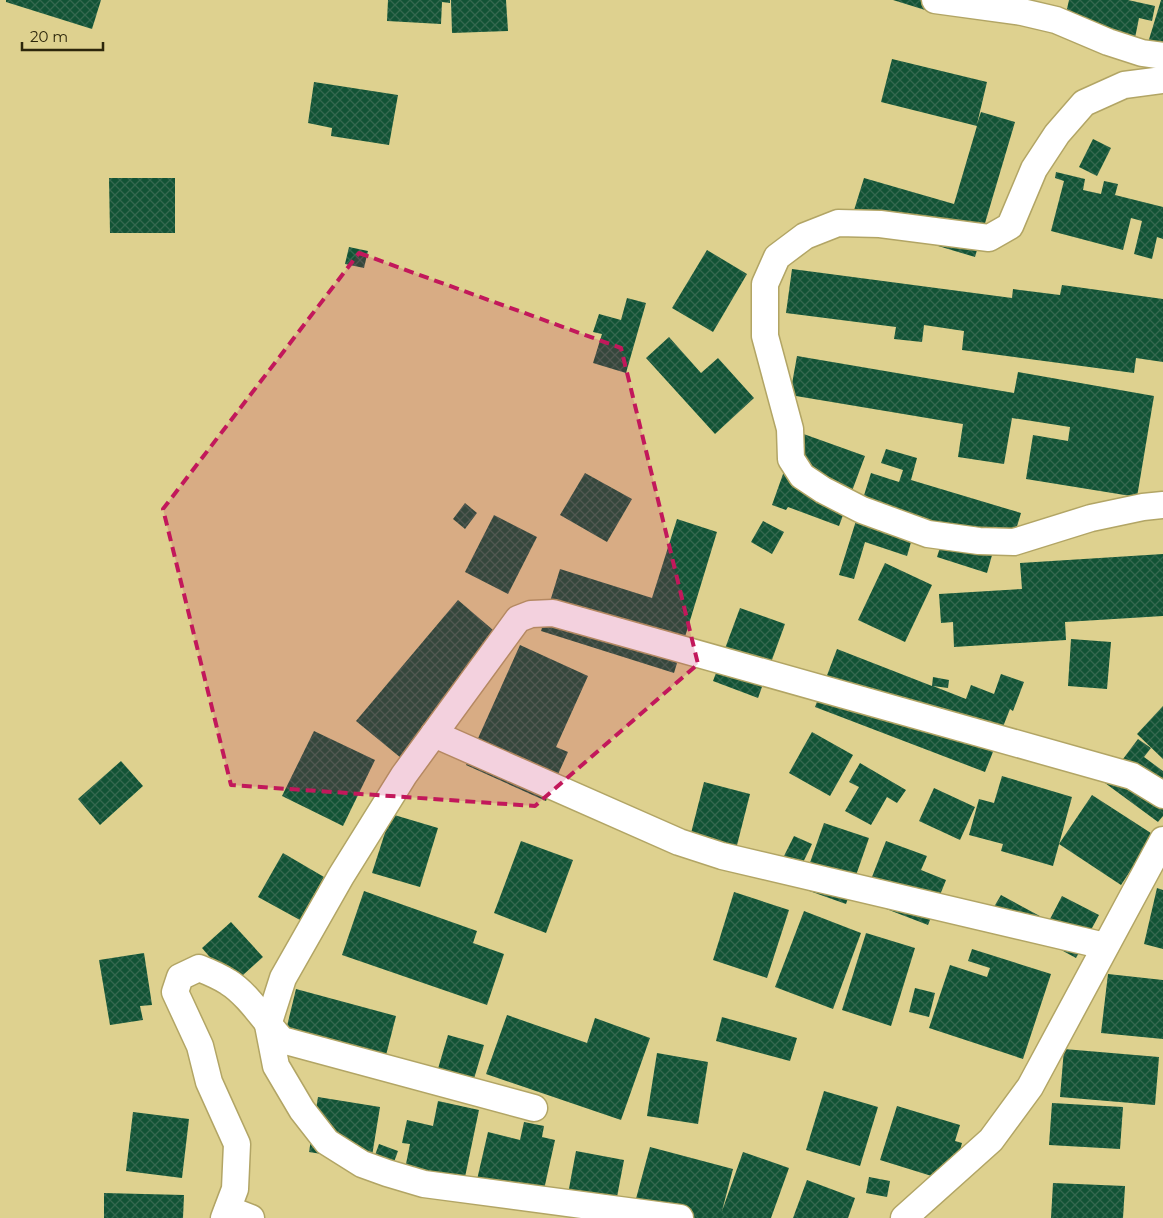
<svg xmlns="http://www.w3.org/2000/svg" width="1163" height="1218" viewBox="0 0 1163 1218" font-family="Montserrat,sans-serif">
<defs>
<pattern id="building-cross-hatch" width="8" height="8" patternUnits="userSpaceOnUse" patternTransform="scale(1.25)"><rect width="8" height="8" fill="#125335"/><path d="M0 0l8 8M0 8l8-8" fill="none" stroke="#35684f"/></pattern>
</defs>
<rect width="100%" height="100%" fill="#ded18f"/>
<!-- building -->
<g fill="url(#building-cross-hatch)">
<path d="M6,0H101L92,29L6,2Z"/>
<path d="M388,0H450V3L442,2L441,24L387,21Z"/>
<path d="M451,0H506L508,31L452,33Z"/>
<path d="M893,0H942L938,14Z"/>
<path d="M1069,0H1128L1155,6L1152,21L1139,18L1133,48L1062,31Z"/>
<path d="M1161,0H1163V47L1147,46Z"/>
<path d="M892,59L987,82L977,124L981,112L1015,122L975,257L851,220L864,178L954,204L977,126L881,102Z"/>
<path d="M314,82L398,95L389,145L331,136L332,128L308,123Z"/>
<path d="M1093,139L1111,148L1097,176L1079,167Z"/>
<path d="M1056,172L1085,179L1083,190L1101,194L1104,181L1118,184L1115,195L1163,207V239L1157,237L1152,259L1134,254L1142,221L1131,218L1123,250L1051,231L1064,181L1055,178Z"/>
<path d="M109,178H175V233H110Z"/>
<path d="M349,247L368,251L364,268L345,264Z"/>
<path d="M707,250L747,274L713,332L672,308Z"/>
<path d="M792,269L1012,298L1013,289L1060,295L1062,285L1163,299V362L1136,358L1134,373L962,350L964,331L924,325L922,342L894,339L896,327L786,313Z"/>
<path d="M627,298L646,303L626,373L593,363L602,334L593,332L599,314L621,320Z"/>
<path d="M669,337L701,373L718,358L754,398L715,434L646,358Z"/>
<path d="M797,356L1014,393L1018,372L1154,396L1137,497L1026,479L1033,435L1068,441L1070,427L1012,418L1004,464L958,457L963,424L790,395Z"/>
<path d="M798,432L865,456L839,526L788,507L786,510L772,505Z"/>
<path d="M886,449L917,458L911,480L1021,513L1011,546L996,541L987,573L937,557L942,541L914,532L907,556L865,542L854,579L839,575L871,473L899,482L903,470L881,463Z"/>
<path d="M585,473L632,499L607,542L560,515Z"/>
<path d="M465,503L477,513L465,529L453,519Z"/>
<path d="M494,515L537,537L508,594L465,572Z"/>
<path d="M677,519L717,532L674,673L541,631L560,569L652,598Z"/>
<path d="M763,521L784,532L772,554L751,542Z"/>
<path d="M1163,554V616L1065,622L1066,640L954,647L953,622L941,623L939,594L1022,589L1020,563Z"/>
<path d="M885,563L932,585L905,642L858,620Z"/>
<path d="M458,600L500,636L401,758L356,721Z"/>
<path d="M740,608L785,624L758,698L713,681Z"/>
<path d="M1071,639L1111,642L1107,689L1068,686Z"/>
<path d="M520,645L588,676L556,747L568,752L546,801L466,765Z"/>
<path d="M837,649L932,686L933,677L949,680L948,688L933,686L966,699L971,685L994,694L1001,674L1024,682L1013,711L1010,709L985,772L815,707Z"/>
<path d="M1163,706V759L1137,734Z"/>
<path d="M314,731L375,760L343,826L282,796Z"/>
<path d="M812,732L853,755L830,796L789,773Z"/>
<path d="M1138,739L1151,748L1144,757L1163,771V816L1158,822L1105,783Z"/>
<path d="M121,761L143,786L100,825L78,799Z"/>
<path d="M860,763L906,790L897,803L887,797L871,825L845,811L859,787L849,782Z"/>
<path d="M1002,776L1072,797L1053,866L1001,851L1003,844L969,835L979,799L994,803Z"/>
<path d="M704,782L750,794L736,849L690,837Z"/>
<path d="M934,788L975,807L960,840L919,821Z"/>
<path d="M1092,795L1154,835L1121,885L1059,844Z"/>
<path d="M391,814L438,828L420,887L372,873Z"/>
<path d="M824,823L869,838L846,904L801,888Z"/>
<path d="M794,836L812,844L794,881L776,872Z"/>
<path d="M521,841L573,860L546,933L494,913Z"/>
<path d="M886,841L927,856L921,870L946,880L928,925L863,900Z"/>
<path d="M283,853L324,877L300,920L258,897Z"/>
<path d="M1157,888L1163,890V949L1144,944Z"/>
<path d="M364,891L477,931L473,943L504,954L487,1005L342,955Z"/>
<path d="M734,892L789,910L767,978L713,960Z"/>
<path d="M1001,895L1049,921L1062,896L1099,915L1076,958L991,912Z"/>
<path d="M804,911L861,933L833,1009L775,987Z"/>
<path d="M231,922L263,957L233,984L202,948Z"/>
<path d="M866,933L915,948L891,1026L842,1010Z"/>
<path d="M972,949L1051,974L1023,1059L929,1028L950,965L987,977L990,968L968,961Z"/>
<path d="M144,953L152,1005L140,1006L143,1020L110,1025L99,960Z"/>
<path d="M1108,974L1163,980V1039L1101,1033Z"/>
<path d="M915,988L935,993L929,1017L909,1012Z"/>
<path d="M296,989L396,1016L382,1071L281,1051Z"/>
<path d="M507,1015L587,1043L595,1018L650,1038L621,1120L486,1074Z"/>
<path d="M722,1017L797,1038L790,1061L716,1041Z"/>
<path d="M448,1035L484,1045L473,1082L437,1072Z"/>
<path d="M1064,1049L1159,1057L1155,1105L1060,1097Z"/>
<path d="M657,1053L708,1062L698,1124L647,1116Z"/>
<path d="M824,1091L878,1107L860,1166L806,1150Z"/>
<path d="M318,1097L380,1107L371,1162L309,1152Z"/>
<path d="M438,1101L479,1110L460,1201L401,1189L410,1144L402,1143L407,1120L433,1126Z"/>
<path d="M1052,1103L1123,1107L1120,1149L1049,1145Z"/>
<path d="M897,1106L960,1125L955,1141L962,1143L951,1182L880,1160Z"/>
<path d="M133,1112L189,1119L182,1178L126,1171Z"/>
<path d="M524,1122L544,1126L542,1137L555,1140L539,1212L473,1197L488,1132L520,1140Z"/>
<path d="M379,1144L398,1151L387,1181L368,1175Z"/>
<path d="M650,1147L733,1169L722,1211L743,1152L789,1168L771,1218H678L634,1206Z"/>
<path d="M576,1151L624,1160L613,1218L565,1210Z"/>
<path d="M869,1177L890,1181L887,1197L866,1193Z"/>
<path d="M807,1180L855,1198L848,1218H793Z"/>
<path d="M1053,1183L1125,1186L1123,1218H1051Z"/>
<path d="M104,1193L184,1195L183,1218H104Z"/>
</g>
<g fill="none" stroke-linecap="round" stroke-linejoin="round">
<!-- minor casing -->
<g stroke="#b2a565" stroke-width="29">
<g id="minor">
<path d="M935,0L1022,12L1056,20L1108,42L1142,53L1163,56"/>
<path d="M1163,80L1124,85L1084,103L1057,134L1034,169L1010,226L989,238L880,224L838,223L805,236L777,257L765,284V336L790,429L791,459L802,476L823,490L862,510L928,534L979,541L1014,542L1091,518L1143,507L1163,505"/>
<path d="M434,734L679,842L722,856L1105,946"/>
<path d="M228,1209L251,1218"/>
<path d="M224,1218L235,1189L237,1144L209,1082L200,1046L175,992L180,977L199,968C209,972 219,976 228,982C248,994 266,1023 282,1040L534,1108"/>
<path d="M680,1218L424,1184L387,1173L362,1164L327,1142L302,1110L276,1066L268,1025L283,978L341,876L404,775L518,619L531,614L553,613L1132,776L1163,795"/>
<path d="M904,1218L991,1140L1030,1087L1163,840"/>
</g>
</g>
<!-- minor -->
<use href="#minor" stroke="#fff" stroke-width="26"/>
</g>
<!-- marked area -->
<path fill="#c2185b" fill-opacity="0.2" stroke="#c2185b" stroke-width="4" stroke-dasharray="10 6" stroke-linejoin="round" d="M359,253L621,348L698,664L535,806L231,785L163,509Z"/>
<!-- scale -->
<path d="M22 42v8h81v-8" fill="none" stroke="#2c260b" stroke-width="2.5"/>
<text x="30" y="42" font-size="15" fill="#2c260b" stroke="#ded18f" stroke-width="4" paint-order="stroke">20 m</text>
</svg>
